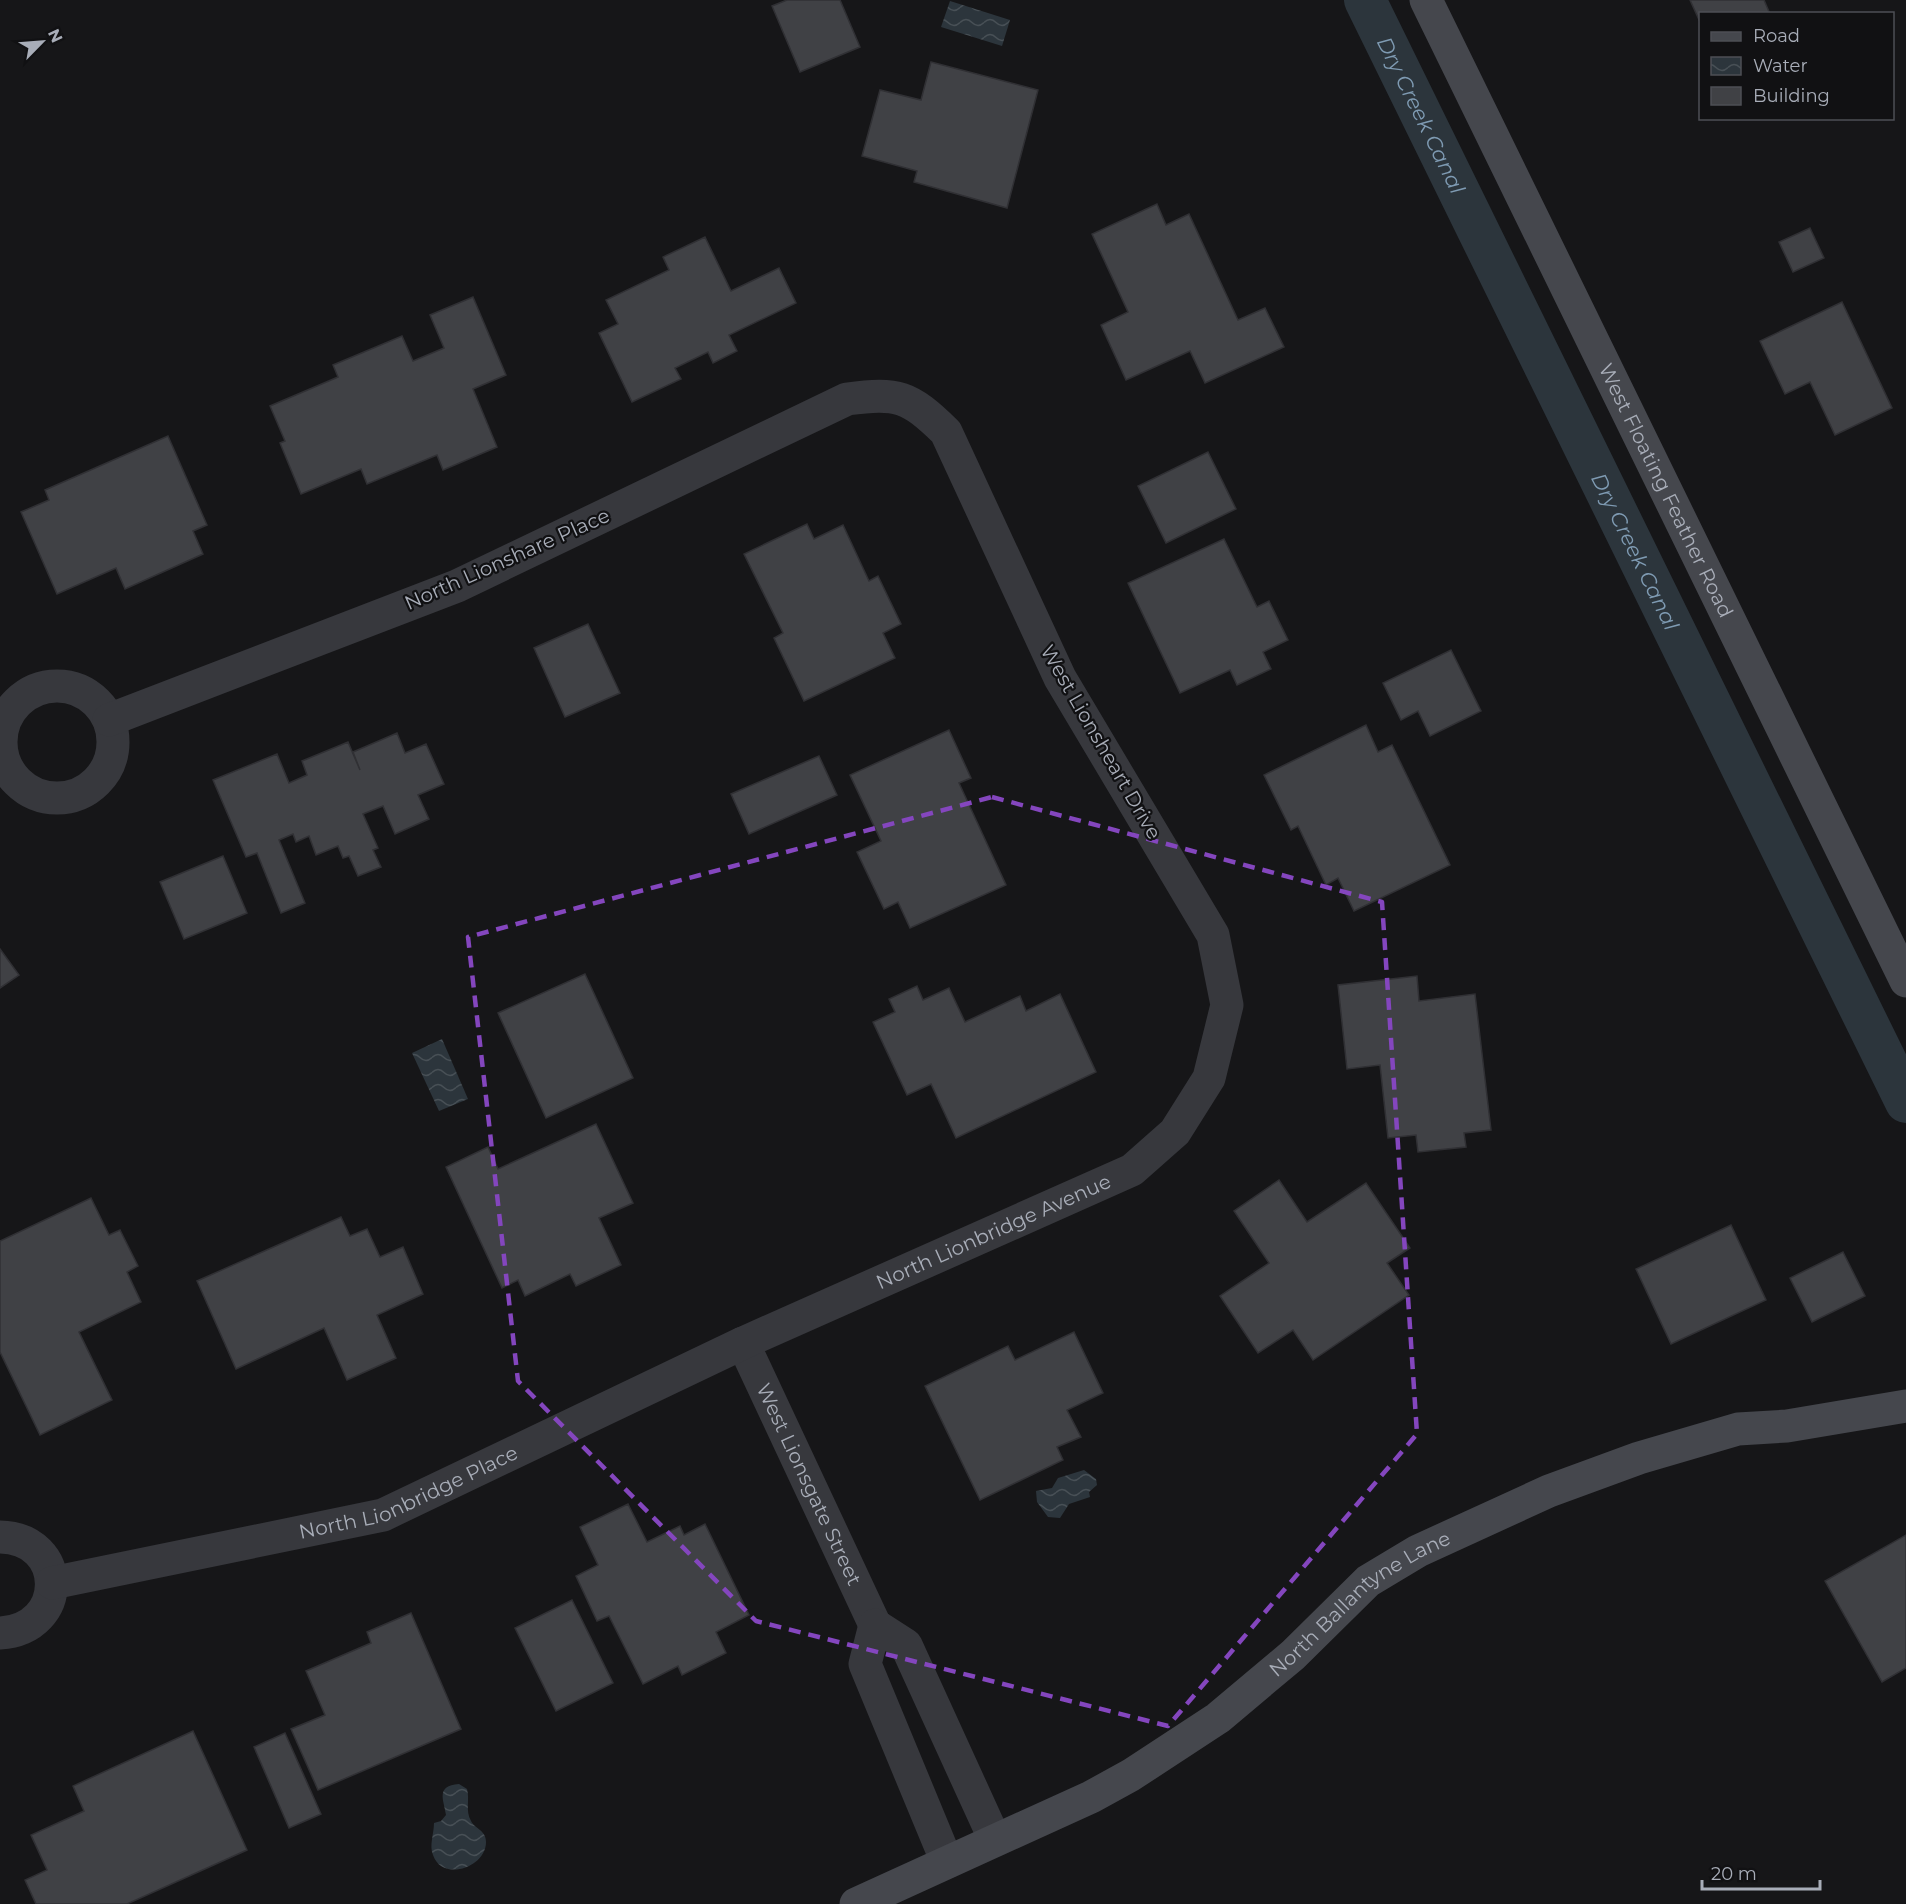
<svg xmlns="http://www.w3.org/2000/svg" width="1906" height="1904" viewBox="0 0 1906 1904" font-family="Montserrat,sans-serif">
<defs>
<pattern id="water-waves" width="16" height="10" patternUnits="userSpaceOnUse" patternTransform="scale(1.5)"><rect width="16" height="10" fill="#2c353c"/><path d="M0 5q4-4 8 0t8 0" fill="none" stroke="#485056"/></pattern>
</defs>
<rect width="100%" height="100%" fill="#161618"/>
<!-- water -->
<g fill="url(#water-waves)">
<path d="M950,1L1010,20L1002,46L941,27Z"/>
<path d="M442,1039L468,1099L439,1111L412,1053Z"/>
<path d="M1084,1470L1096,1479L1097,1485L1089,1492L1090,1497L1069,1504L1060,1518L1048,1517L1037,1502L1036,1491L1052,1488L1058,1478Z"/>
<path d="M459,1784L467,1789C470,1800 465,1810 471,1821C475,1829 486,1830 486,1842C486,1868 442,1882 433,1855C429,1845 434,1834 434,1823L441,1821L446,1815C444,1800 435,1786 459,1784Z"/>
</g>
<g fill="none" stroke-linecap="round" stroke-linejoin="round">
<!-- canal -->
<path stroke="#2c353c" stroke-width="42" id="s1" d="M1365,0L1906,1102"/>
</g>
<!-- building -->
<g fill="#404145" stroke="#303034" stroke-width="1.5">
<path d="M787,0H840L860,47L800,72L772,6Z"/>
<path d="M1690,0H1764L1770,14H1700V22Z"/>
<path d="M931,62L1038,90L1007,208L914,182L917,171L862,156L880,90L921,100Z"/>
<path d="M1157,204L1166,225L1189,214L1238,320L1265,308L1284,347L1205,383L1190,351L1126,380L1101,325L1128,312L1092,234Z"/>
<path d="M1810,228L1824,258L1793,272L1779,242Z"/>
<path d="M705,237L731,291L779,268L796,303L729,335L737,351L713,363L708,352L675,368L681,379L632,402L599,333L618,324L606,300L669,270L663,257Z"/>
<path d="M473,297L506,375L473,389L497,447L443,470L437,455L367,484L361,469L301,494L280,443L285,441L270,406L338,377L333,365L402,336L413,361L444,348L430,315Z"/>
<path d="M1842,302L1892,408L1835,435L1810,382L1785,394L1760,341Z"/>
<path d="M168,436L207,525L193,531L203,554L125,589L116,568L57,594L21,512L49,500L45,490Z"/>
<path d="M1208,452L1236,509L1166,543L1138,486Z"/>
<path d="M807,524L814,539L843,525L869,581L878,576L901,624L883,633L895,658L804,701L774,638L783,633L744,554Z"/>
<path d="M1224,539L1257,607L1269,601L1288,640L1263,652L1271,669L1237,685L1230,670L1180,693L1128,583Z"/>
<path d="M588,624L620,693L565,717L534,648Z"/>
<path d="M1451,650L1481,711L1430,736L1418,711L1401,720L1383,683Z"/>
<path d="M1366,725L1378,752L1392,745L1450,865L1354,911L1338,878L1326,885L1298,826L1291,830L1264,775Z"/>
<path d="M949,730L971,778L959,783L1006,885L910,928L898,902L884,909L857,852L881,841L850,775Z"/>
<path d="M397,733L405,753L426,744L444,784L418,795L429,819L395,834L383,806L363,814L378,848L373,850L381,867L358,876L349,856L343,858L338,846L316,855L309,836L296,842L293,834L279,840L305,903L281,913L257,853L246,857L213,780L277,754L289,783L307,775L302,761L348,742L360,770L353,752Z"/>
<path d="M819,756L837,795L749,834L731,794Z"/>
<path d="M223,856L247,913L184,939L160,882Z"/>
<path d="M0,949L19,975L0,988Z"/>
<path d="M585,974L633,1078L546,1118L498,1013Z"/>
<path d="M1417,976L1419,1001L1475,994L1491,1130L1464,1133L1466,1147L1418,1152L1416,1135L1388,1138L1380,1065L1347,1069L1338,985Z"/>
<path d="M917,986L923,1000L949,988L965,1022L1020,996L1026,1011L1060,994L1096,1072L956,1138L931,1084L907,1095L873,1022L895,1012L889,999Z"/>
<path d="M596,1124L633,1203L599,1218L621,1265L576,1286L570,1274L525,1296L518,1280L502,1288L446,1167L488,1147L498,1169Z"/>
<path d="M1279,1180L1307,1222L1366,1183L1410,1248L1387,1263L1409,1295L1313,1360L1293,1330L1258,1353L1220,1296L1269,1263L1234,1211Z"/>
<path d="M91,1198L109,1235L120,1230L138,1266L127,1272L141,1302L79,1332L112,1400L40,1435L0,1352V1241Z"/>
<path d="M341,1217L350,1236L367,1229L380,1257L403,1247L423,1294L377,1315L396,1358L347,1380L324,1328L236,1369L197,1281Z"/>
<path d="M1731,1225L1766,1300L1671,1344L1636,1269Z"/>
<path d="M1843,1252L1865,1296L1812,1322L1790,1278Z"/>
<path d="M1074,1332L1103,1393L1067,1410L1081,1437L1057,1447L1063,1460L980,1500L925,1386L1008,1346L1015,1360Z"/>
<path d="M628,1504L647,1542L680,1526L684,1535L705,1524L749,1615L716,1632L726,1653L682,1675L678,1666L643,1684L609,1616L597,1621L576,1576L598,1565L580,1527Z"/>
<path d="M1906,1535V1668L1882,1682L1825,1581Z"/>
<path d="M572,1600L613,1683L556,1711L515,1628Z"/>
<path d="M411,1613L461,1729L318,1790L291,1729L325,1715L306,1671L371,1643L367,1632Z"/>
<path d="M193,1731L247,1850L127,1904H36L25,1880L47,1870L31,1835L84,1811L73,1786Z"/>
<path d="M285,1733L321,1814L289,1828L254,1747Z"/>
</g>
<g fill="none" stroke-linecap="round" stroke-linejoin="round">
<!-- street -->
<g stroke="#37383d" stroke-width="33">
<circle cx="57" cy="742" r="56"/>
<path id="s2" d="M743,1343L875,1625"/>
<path d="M0,1537C68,1538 69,1629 0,1633"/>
<path id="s3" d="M52,1583L383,1515L743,1343L1132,1170L1175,1132L1209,1078L1227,1005L1213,935L1060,678L946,432C909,396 898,392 847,399L457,586L109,720"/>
<path d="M947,1862L865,1664L875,1625L906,1645L995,1840"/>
</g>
<!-- secondary -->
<g stroke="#45474d" stroke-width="33">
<path id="s4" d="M1426,0L1906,981"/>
<path id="s5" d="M856,1904L1091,1797L1131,1775L1218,1718L1293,1655L1368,1581L1418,1551L1549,1491L1639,1458L1738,1429L1787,1426L1906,1406"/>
</g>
</g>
<!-- marked area -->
<path fill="none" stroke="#8446be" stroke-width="4.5" stroke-dasharray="12 8" stroke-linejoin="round" d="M992,797L1382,902L1417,1434L1168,1726L756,1621L518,1381L468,937Z"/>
<g text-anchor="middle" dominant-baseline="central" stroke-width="4.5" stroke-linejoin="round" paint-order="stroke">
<!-- street labels -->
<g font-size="20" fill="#a8adb8" stroke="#111113">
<text stroke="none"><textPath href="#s4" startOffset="546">West Floating Feather Road</textPath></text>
<text transform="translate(507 559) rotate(-24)">North Lionshare Place</text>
<text transform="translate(1101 742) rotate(60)">West Lionsheart Drive</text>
<text stroke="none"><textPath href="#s3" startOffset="1011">North Lionbridge Avenue</textPath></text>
<text stroke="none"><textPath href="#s2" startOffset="156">West Lionsgate Street</textPath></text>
<text stroke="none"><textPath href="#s3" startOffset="369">North Lionbridge Place</textPath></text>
<text stroke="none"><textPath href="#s5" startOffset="591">North Ballantyne Lane</textPath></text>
</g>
<!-- water labels -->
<g font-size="21" font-style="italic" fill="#7f9bb3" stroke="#111113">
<text stroke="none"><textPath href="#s1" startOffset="128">Dry Creek Canal</textPath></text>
<text stroke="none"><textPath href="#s1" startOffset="614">Dry Creek Canal</textPath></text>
</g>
</g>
<!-- legend -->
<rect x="1699" y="12" width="195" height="108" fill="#111113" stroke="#4d4f55" stroke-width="1.5"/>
<rect x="1711" y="32" width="30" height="9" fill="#45474d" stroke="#4d4f55" stroke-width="1.5"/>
<text x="1753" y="42" font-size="18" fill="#a8adb8">Road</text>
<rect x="1711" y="57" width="30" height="18" fill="url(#water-waves)" stroke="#4d4f55" stroke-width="1.5"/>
<text x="1753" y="72" font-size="18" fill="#a8adb8">Water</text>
<rect x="1711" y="87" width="30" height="18" fill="#404145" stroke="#4d4f55" stroke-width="1.5"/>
<text x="1753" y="102" font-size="18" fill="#a8adb8">Building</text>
<!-- north arrow -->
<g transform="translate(42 42) rotate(65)" stroke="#111113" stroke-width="4.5" paint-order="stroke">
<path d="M0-4.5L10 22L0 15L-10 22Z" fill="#a8adb8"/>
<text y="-9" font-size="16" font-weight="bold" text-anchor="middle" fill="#a8adb8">N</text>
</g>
<!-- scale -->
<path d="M1702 1880v9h118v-9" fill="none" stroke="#a8adb8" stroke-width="3"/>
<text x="1711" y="1880" font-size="18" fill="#a8adb8" stroke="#111113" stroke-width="4.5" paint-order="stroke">20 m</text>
</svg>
